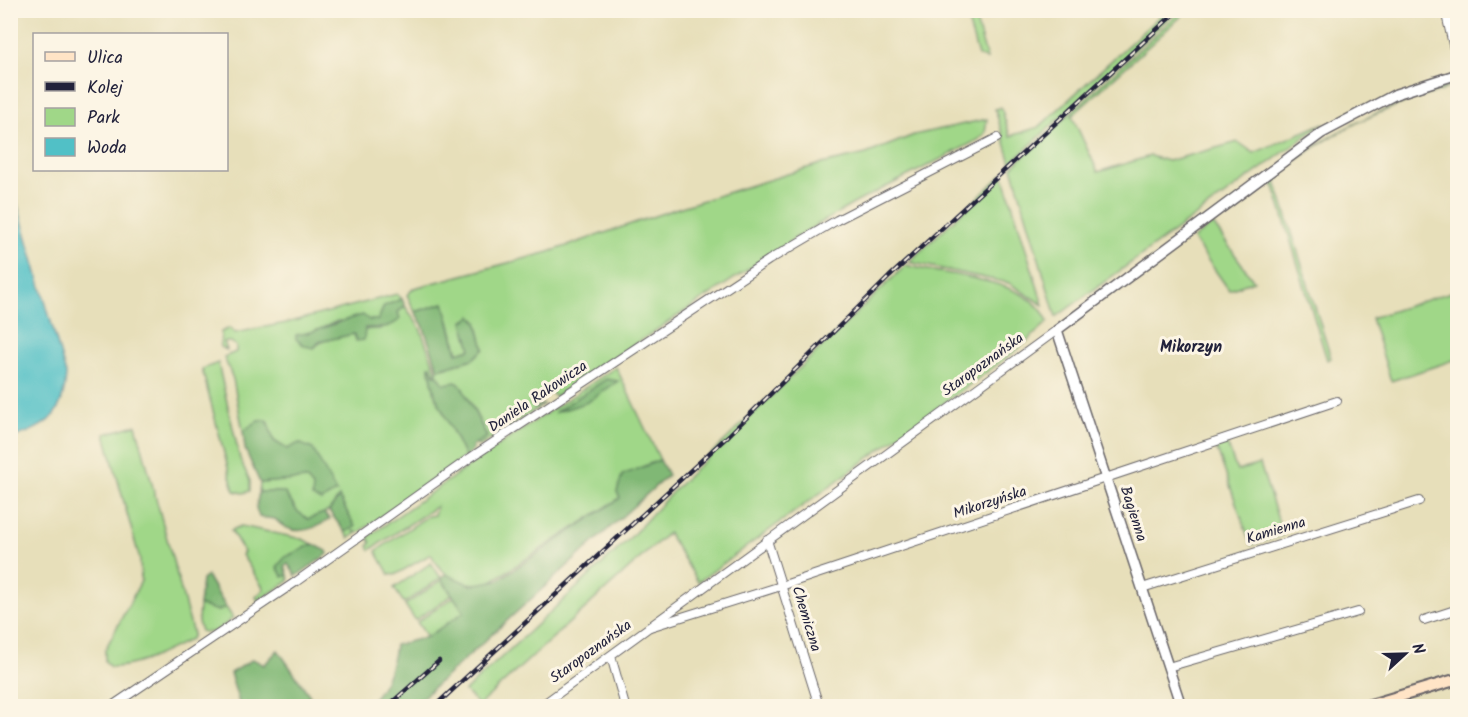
<svg xmlns="http://www.w3.org/2000/svg" width="1468" height="717" viewBox="0 0 1468 717" font-family="Kalam,sans-serif">
<rect width="100%" height="100%" fill="#fcf5e5"/>
<filter id="ink" filterUnits="userSpaceOnUse"><feTurbulence type="fractalNoise" baseFrequency=".0167" numOctaves="2"/><feDisplacementMap in="SourceGraphic" scale="12" xChannelSelector="R" yChannelSelector="G"/><feConvolveMatrix kernelMatrix="1 2 1 2 8 2 1 2 1" color-interpolation-filters="sRGB"/></filter>
<filter id="wash" filterUnits="userSpaceOnUse"><feTurbulence type="fractalNoise" baseFrequency=".008" numOctaves="4" result="noise"/><feDisplacementMap in="SourceGraphic" scale="24" xChannelSelector="R" yChannelSelector="G"/><feGaussianBlur stdDeviation="1.35" result="paint"/><feColorMatrix in="noise" values="0 0 0 0 0 0 0 0 0 0 0 0 0 0 0 0 0 1.4 0 .05"/><feComposite in="paint" operator="in"/></filter>
<g filter="url(#wash)">
<rect width="100%" height="100%" fill="#e7dfba"/>
<!-- green -->
<g fill="#a0d788" stroke="#617c62" stroke-width="1.5">
<path d="M965,11H973L987,59L978,56Z"/>
<path d="M1165,11H1176L1011,163L995,109L1001,107L1010,136L1039,127Z"/>
<path d="M1181,11H1187L1072,116L1098,172L1150,156L1168,161L1238,142L1254,153L1324,123L1056,317L1012,167Z"/>
<path d="M1451,85C1446,92 1424,95 1414,99C1369,116 1305,142 1276,182L1331,358L1327,360L1272,180C1324,134 1385,106 1451,85Z"/>
<path d="M987,119L985,133L978,140L855,203L803,233L555,397L549,389L529,403L533,407L544,404L480,446L474,445L487,436L467,396L444,384L429,366L435,395L465,457L358,533L354,531L356,534L349,538L345,532L355,527L339,497L329,511L308,519L297,511L284,492H259L260,483L307,479L313,487L336,492L287,449L274,441L266,420L258,421L243,431L233,379L224,357L236,352V346L231,342H224L227,350L220,347L221,332L229,328L235,333L286,323L397,294L402,299L384,306L378,320L337,321L312,333L297,335L314,348C323,337 366,328 380,329L405,306L420,328L437,373L438,369L456,365L484,349L477,322L471,316V349L458,353L444,303L415,312L407,295L414,288L549,252L678,208L817,165L866,154L914,135Z"/>
<path d="M1003,174L1043,305L1009,283L909,262Z"/>
<path d="M1213,224L1254,281L1229,290L1193,239Z"/>
<path d="M906,265C947,277 1031,277 1048,322L1017,350L698,582L668,533L479,705L465,691L628,540L677,487Z"/>
<path d="M1457,290V359L1391,381L1371,318Z"/>
<path d="M218,363L240,459L250,481V491L243,493L234,491L202,369Z"/>
<path d="M616,367L660,460C646,464 620,476 617,492L620,498L489,583C462,587 443,578 431,554L395,575L389,574L376,551L428,516L434,515L437,506L370,550L368,546L371,543L368,537L490,451Z"/>
<path d="M136,425L193,634L191,639C166,651 138,668 110,667L105,661V650L141,581L140,560L105,434Z"/>
<path d="M1226,441L1237,471L1260,464L1283,535L1251,545L1215,444Z"/>
<path d="M241,526L302,539L313,544L285,557L283,576L288,575L289,581L258,601L256,597L264,589L242,555L244,552L231,530Z"/>
<path d="M431,563L441,578L404,603L394,588Z"/>
<path d="M442,580L452,595L415,620L405,605Z"/>
<path d="M454,597L464,612L427,637L417,622Z"/>
<path d="M199,605L218,611L226,607L233,618C223,625 214,637 201,631L198,622Z"/>
</g>
<!-- forest -->
<g fill="#80b874" stroke="#516d58" stroke-width="1.5">
<path d="M402,299L405,306L398,312L400,319C390,329 378,328 365,328L364,340L356,341L354,334L319,342L314,348L305,346L296,339V335C320,332 339,320 363,315L369,320H378L384,306Z"/>
<path d="M444,303L457,353L471,349L463,322L472,316L477,322L484,349L473,359L438,369L423,325L415,312Z"/>
<path d="M429,366H431L434,375H438L444,384L456,382L461,385L487,437L472,446L473,450L465,457L435,395Z"/>
<path d="M606,379L618,381L588,402L554,413Z"/>
<path d="M267,420L274,441L287,449L299,443L313,449L336,492L321,501L312,497L313,487L306,479L260,483L245,449L243,431L258,421Z"/>
<path d="M660,460L668,475L413,706H365C384,691 392,669 395,645L427,637L464,612L441,578L446,574L471,585L498,580L620,498L617,492L622,475Z"/>
<path d="M259,492H284L297,511L308,519L324,513L330,519C312,531 291,537 275,519L259,517L256,508Z"/>
<path d="M339,497L355,527L345,532L329,511Z"/>
<path d="M313,544L327,551L328,554L296,576L288,564L285,566L288,575L283,577L277,567L285,557Z"/>
<path d="M207,576L226,607L218,611L199,605L202,580Z"/>
<path d="M278,650L310,696L302,706H240L230,673L253,659L264,665Z"/>
</g>
<!-- water -->
<path fill="#51c0c6" stroke="#3a7180" stroke-width="1.5" d="M11,190L15,196L66,374C64,415 48,427 11,438Z"/>
</g>
<g filter="url(#ink)">
<g fill="none" stroke-linecap="round" stroke-linejoin="round">
<!-- minor casing -->
<g stroke="#676467" stroke-width="10">
<g id="minor">
<path d="M1445,10L1458,66"/>
<path d="M767,540L819,706"/>
<path d="M1142,588L1419,501"/>
<path d="M1424,620L1458,609"/>
<path d="M650,627L781,586L1337,401"/>
<path d="M611,656L625,706"/>
<path d="M1168,667L1358,612"/>
<path d="M112,706L297,581L470,458L769,260L837,220L997,138"/>
<path d="M541,706L1057,330"/>
</g>
</g>
<!-- tertiary casing -->
<g stroke="#676467" stroke-width="12">
<path id="tertiary" d="M1181,706L1057,330L1322,133L1396,94L1458,74"/>
</g>
<!-- secondary casing -->
<g stroke="#676467" stroke-width="14">
<path id="secondary" d="M1367,706L1458,679"/>
</g>
<!-- minor -->
<use href="#minor" stroke="#fff" stroke-width="8"/>
<!-- tertiary -->
<use href="#tertiary" stroke="#fff" stroke-width="9"/>
<!-- secondary -->
<use href="#secondary" stroke="#ffe4c6" stroke-width="10"/>
<!-- rail casing -->
<g stroke="#22223b" stroke-width="4.5">
<g id="rail">
<path d="M388,706L439,661"/>
<path d="M435,706L729,435L889,277L1178,10"/>
</g>
</g>
<!-- rail -->
<use href="#rail" stroke="#fcf5e5" stroke-width="2" stroke-dasharray="7" stroke-linecap="butt"/>
</g>
</g>
<g text-anchor="middle" dominant-baseline="central" stroke-width="6" stroke-linejoin="round" paint-order="stroke">
<!-- street labels -->
<g font-size="15" fill="#22223b" stroke="#fcf5e5">
<text transform="translate(983 365) rotate(-36)">Staropoznańska</text>
<text transform="translate(538 397) rotate(-34)">Daniela Rakowicza</text>
<text transform="translate(990 503) rotate(-18)">Mikorzyńska</text>
<text transform="translate(1133 514) rotate(72)">Bagienna</text>
<text transform="translate(1276 531) rotate(-17)">Kamienna</text>
<text transform="translate(806 619) rotate(73)">Chemiczna</text>
<text transform="translate(591 652) rotate(-36)">Staropoznańska</text>
</g>
<!-- neighbourhood labels -->
<g font-size="16" font-weight="bold" fill="#22223b" stroke="#fcf5e5">
<text x="1191" y="347">Mikorzyn</text>
</g>
</g>
<!-- margin -->
<rect width="1468" height="717" fill="none" stroke="#fcf5e5" stroke-width="36"/>
<!-- legend -->
<rect x="33" y="33" width="195" height="138" fill="#fcf5e5" stroke="#a5a1a1" stroke-width="1.5"/>
<rect x="45" y="52" width="30" height="9" fill="#ffe4c6" stroke="#a5a1a1" stroke-width="1.5"/>
<text x="87" y="63" font-size="18" fill="#22223b">Ulica</text>
<rect x="45" y="82" width="30" height="9" fill="#22223b" stroke="#a5a1a1" stroke-width="1.5"/>
<text x="87" y="93" font-size="18" fill="#22223b">Kolej</text>
<rect x="45" y="108" width="30" height="18" fill="#a0d788" stroke="#a5a1a1" stroke-width="1.5"/>
<text x="87" y="123" font-size="18" fill="#22223b">Park</text>
<rect x="45" y="138" width="30" height="18" fill="#51c0c6" stroke="#a5a1a1" stroke-width="1.5"/>
<text x="87" y="153" font-size="18" fill="#22223b">Woda</text>
<!-- north arrow -->
<g transform="translate(1405 654) rotate(68)" stroke="#fcf5e5" stroke-width="4.5" paint-order="stroke">
<path d="M0-4.5L10 22L0 15L-10 22Z" fill="#22223b"/>
<text y="-9" font-size="16" font-weight="bold" text-anchor="middle" fill="#22223b">N</text>
</g>
</svg>
